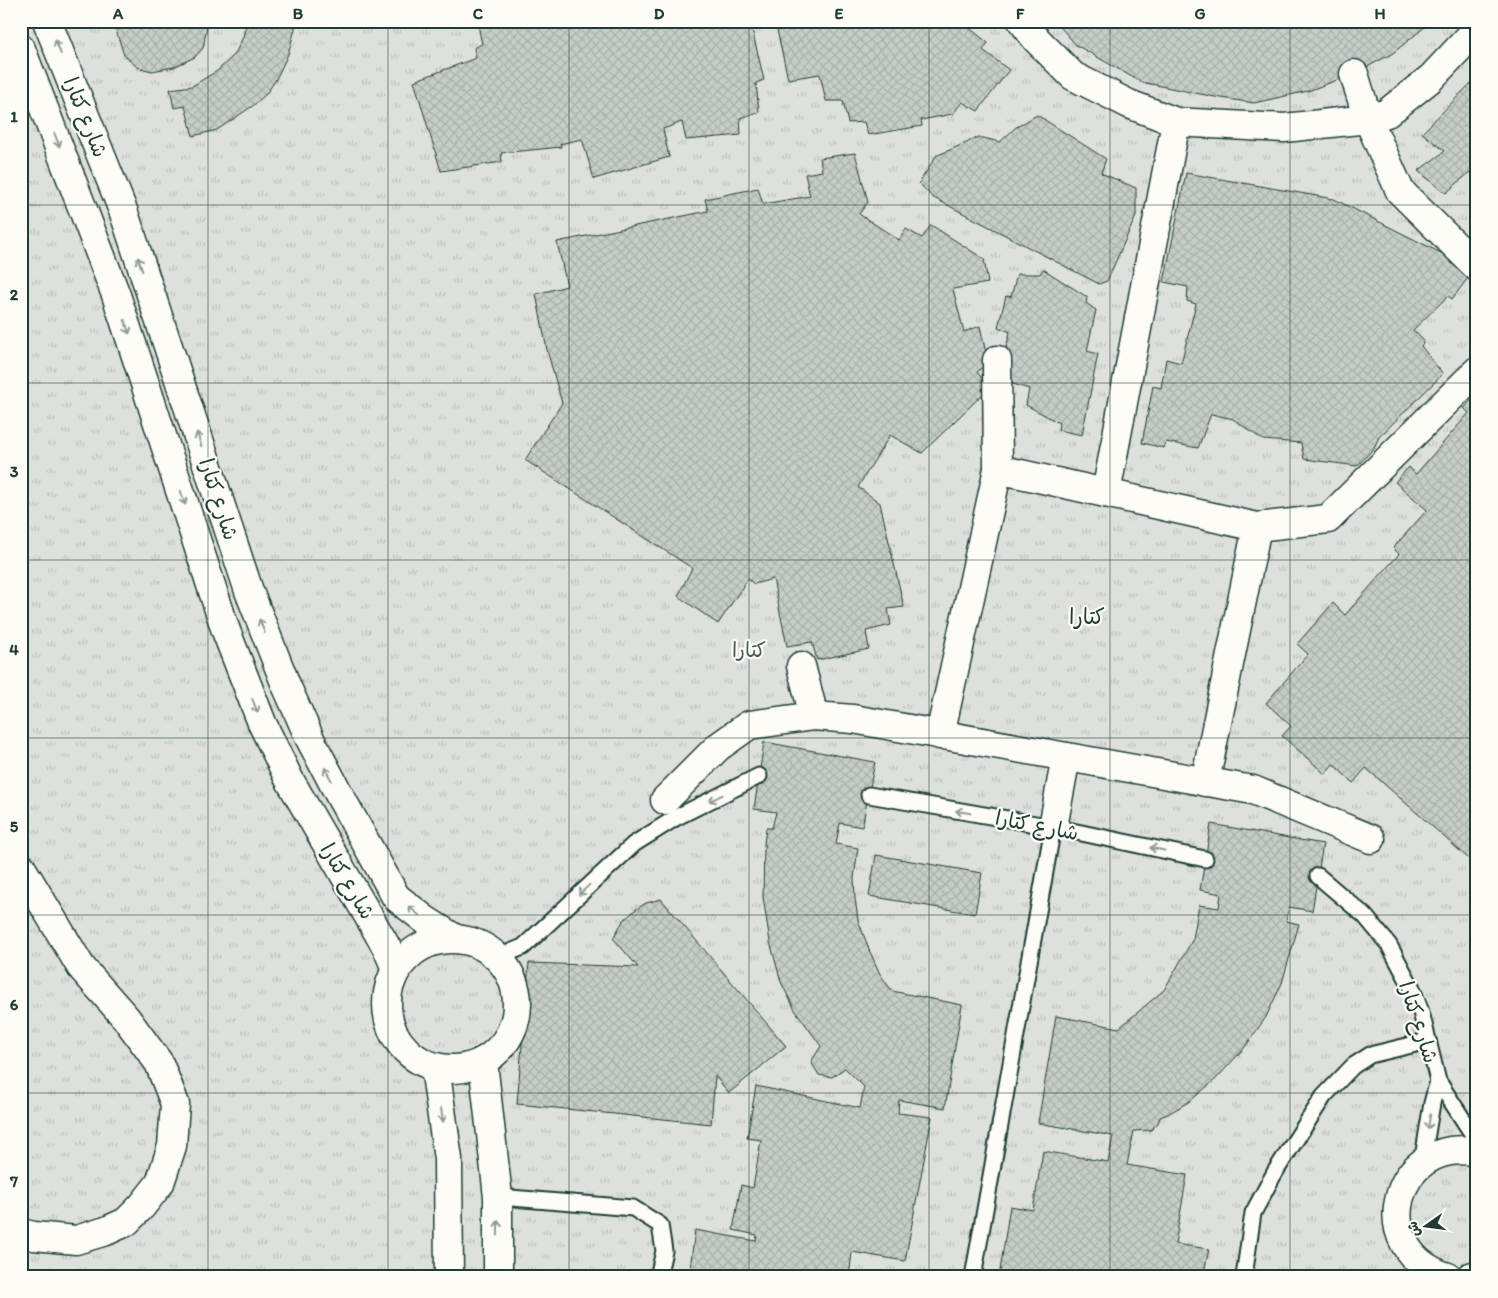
<svg xmlns="http://www.w3.org/2000/svg" width="1498" height="1298" viewBox="0 0 1498 1298" font-family="Itim,'Playpen Sans Arabic',sans-serif">
<defs>
<pattern id="park-tufts" width="24" height="20" patternUnits="userSpaceOnUse" patternTransform="scale(1.25)"><rect width="24" height="20" fill="#dde0db"/><path d="M3 7l-1-3M5 7V3M7 7l1-3M15 17l-1-3M17 17v-4M19 17l1-3" fill="none" stroke="#bdc1bd"/></pattern>
<pattern id="building-cross-hatch" width="8" height="8" patternUnits="userSpaceOnUse" patternTransform="scale(1.25)"><rect width="8" height="8" fill="#c6cdc7"/><path d="M0 0l8 8M0 8l8-8" fill="none" stroke="#aab1ac"/></pattern>
</defs>
<rect width="100%" height="100%" fill="#fdfcf7"/>
<filter id="ink" filterUnits="userSpaceOnUse"><feTurbulence type="fractalNoise" baseFrequency=".02" numOctaves="2"/><feDisplacementMap in="SourceGraphic" scale="10" xChannelSelector="R" yChannelSelector="G"/><feConvolveMatrix kernelMatrix="1 2 1 2 8 2 1 2 1" color-interpolation-filters="sRGB"/></filter>
<g filter="url(#ink)">
<!-- park -->
<rect fill="url(#park-tufts)" stroke="#7e8e88" x="21" y="21" width="1456" height="1256"/>
<!-- building -->
<g fill="url(#building-cross-hatch)" stroke="#1f3d34">
<path d="M113,21H208L203,48L195,57L174,67L152,71L137,67L124,55Z"/>
<path d="M247,21H296L295,29L288,54L281,69L275,81L266,94L254,105L217,130L193,136L185,106L174,108L170,89L192,86L217,71L235,54L243,37Z"/>
<path d="M477,21H750L764,80L756,83L759,112L740,118L741,135L686,140L682,122L663,129L669,157L594,179L582,139L560,144L561,147L501,153L502,162L441,171L414,81L476,58L474,48L482,44Z"/>
<path d="M775,21H961L988,43L983,50L1009,70L978,111L962,102L953,114L921,120L922,126L868,135L864,122L848,123L843,101H826L820,74L788,79Z"/>
<path d="M1055,21H1432L1393,53L1358,72L1308,91L1254,103L1215,97L1141,82L1076,45Z"/>
<path d="M1477,77V179L1470,172L1446,193L1418,171L1445,151L1422,133Z"/>
<path d="M1037,115L1106,159L1101,173L1136,188V216L1107,281L1099,284L932,197L919,183L936,156L979,137L1000,142L1015,128Z"/>
<path d="M855,153L868,202L859,214L899,240L906,229L922,238L931,225L984,259L988,283L953,289L964,332L980,326L988,362L977,372L989,388L922,453L890,435L858,487L880,503L904,607L888,609L891,625L866,631L869,649L817,660L812,642L787,646L773,579L754,584L748,579L718,624L678,596L692,568L525,460L562,403L547,350L536,294L567,286L557,242L708,211L705,199L758,188L763,204L810,196L805,174L822,171L820,158Z"/>
<path d="M1186,173L1334,199L1445,255L1451,249L1474,270L1452,299L1448,296L1413,330L1424,341L1421,346L1443,374L1379,437L1374,448L1357,466L1304,459L1301,443L1263,440L1233,419L1211,414L1198,448L1166,442L1164,448L1142,443L1153,386L1161,388L1166,359L1181,363L1196,304L1187,301L1188,287L1164,282Z"/>
<path d="M1043,269L1087,297L1086,303L1096,310L1087,351L1098,354L1082,435L1058,430L1059,423L1026,405L1029,389L1013,384L1003,360L1010,332L998,327L1006,296L1011,297L1017,274H1040Z"/>
<path d="M1477,394V866L1366,768L1353,783L1333,764L1325,774L1282,736L1291,726L1266,703L1308,654L1297,644L1333,603L1345,615L1399,554L1393,548L1427,510L1395,482L1409,467L1416,474L1469,413L1464,408Z"/>
<path d="M764,742L875,762L862,827L840,823L836,844L858,848L854,878L855,898L858,920L870,952L880,974L892,991L962,1005L945,1108L899,1100L898,1113L932,1117L905,1261L852,1252L849,1277H689L695,1230L756,1241L757,1235L733,1230L741,1185L753,1188L761,1140L747,1138L756,1086L860,1108L864,1087L845,1068L832,1077L819,1075L811,1062L821,1046L795,1010L781,982L770,942L763,897L764,844L766,828H772L776,812L754,809Z"/>
<path d="M1211,824L1323,844L1312,911L1289,907L1286,921L1299,924L1282,983L1266,1017L1245,1047L1216,1079L1190,1101L1168,1114L1160,1117L1158,1123L1151,1130L1134,1131L1127,1165L1187,1175L1175,1244L1209,1249L1203,1277H999L1010,1206L1033,1210L1043,1151L1108,1162L1113,1136L1038,1123L1056,1016L1119,1028L1164,990L1193,939L1199,905L1219,908L1221,894L1200,890Z"/>
<path d="M876,855L982,873L975,914L869,896Z"/>
<path d="M661,899L786,1046L729,1093L715,1076L711,1124L517,1104L529,963L638,967L613,938L623,921L635,910L646,903Z"/>
</g>
<g fill="none" stroke-linecap="round" stroke-linejoin="round">
<!-- lane casing -->
<g stroke="#1f3d34" stroke-width="19">
<g id="lane">
<path d="M869,795L1053,827L1205,859"/>
<path d="M1318,876L1365,916L1389,945L1412,988L1421,1012L1438,1081L1477,1141"/>
<path d="M498,957L523,947L634,844L677,817L759,776"/>
<path d="M1422,1164L1432,1103L1438,1081"/>
<path d="M498,1197L633,1208L660,1225L664,1251L658,1277"/>
<path d="M973,1277L1053,827"/>
<path d="M1244,1277L1253,1213L1275,1172L1324,1096L1353,1066L1370,1055L1428,1041"/>
</g>
</g>
<!-- street casing -->
<g stroke="#1f3d34" stroke-width="31">
<g id="street">
<path d="M47,21L124,213L249,591L286,685L310,739L341,798L396,897L424,919L454,938"/>
<path d="M1022,21L1036,39L1073,76L1129,104L1176,122L1284,128L1368,119L1387,113L1431,78L1477,29"/>
<path d="M21,49L116,295L226,631L262,723L289,779L387,948L396,969L390,984"/>
<path d="M1354,74L1368,119L1400,191L1477,267"/>
<path d="M998,469L1257,527L1328,519L1477,371"/>
<path d="M1106,493L1176,122"/>
<path d="M801,666L814,716"/>
<path d="M940,735L998,469L997,360"/>
<path d="M1205,782L1257,527"/>
<path d="M665,800L718,747L749,725L814,716L853,719L1253,790L1371,839"/>
<path d="M1053,827L1066,757"/>
<path d="M21,867L81,967L126,1018L159,1063L175,1104L172,1146L160,1183L142,1206L126,1222L106,1231L76,1240L34,1236L21,1233"/>
<circle cx="452" cy="1004" r="65"/>
<path d="M483,1062L498,1197V1277"/>
<path d="M435,1067L448,1159L449,1277"/>
<path d="M1448,1277C1363,1251 1394,1135 1477,1152"/>
<path d="M1470,1277L1477,1275"/>
</g>
</g>
<!-- lane -->
<use href="#lane" stroke="#fdfcf7" stroke-width="15"/>
<!-- street -->
<use href="#street" stroke="#fdfcf7" stroke-width="28"/>
</g>
<!-- one-way arrows -->
<defs><path id="oneway-shaft" d="M-6 0H5M1.5-3L5.5 0L1.5 3" fill="none" stroke-width="1.6" stroke-linecap="round" stroke-linejoin="round" transform="scale(1.25)"/></defs>
<g stroke="#8e9c96">
<use href="#oneway-shaft" transform="translate(58 47) rotate(-112)"/>
<use href="#oneway-shaft" transform="translate(57 140) rotate(69)"/>
<use href="#oneway-shaft" transform="translate(140 264) rotate(-108)"/>
<use href="#oneway-shaft" transform="translate(127 327) rotate(72)"/>
<use href="#oneway-shaft" transform="translate(199 439) rotate(-108)"/>
<use href="#oneway-shaft" transform="translate(183 498) rotate(72)"/>
<use href="#oneway-shaft" transform="translate(262 626) rotate(-111)"/>
<use href="#oneway-shaft" transform="translate(255 706) rotate(69)"/>
<use href="#oneway-shaft" transform="translate(328 774) rotate(-118)"/>
<use href="#oneway-shaft" transform="translate(716 798) rotate(153)"/>
<use href="#oneway-shaft" transform="translate(963 812) rotate(-170)"/>
<use href="#oneway-shaft" transform="translate(1157 849) rotate(-168)"/>
<use href="#oneway-shaft" transform="translate(584 890) rotate(137)"/>
<use href="#oneway-shaft" transform="translate(414 911) rotate(-140)"/>
<use href="#oneway-shaft" transform="translate(442 1115) rotate(82)"/>
<use href="#oneway-shaft" transform="translate(1429 1122) rotate(100)"/>
<use href="#oneway-shaft" transform="translate(498 1228) rotate(-90)"/>
</g>
</g>
<!-- grid -->
<path fill="none" stroke="#1f3d34" stroke-width="1" stroke-opacity="0.55" d="M208,21V1277M388,21V1277M569,21V1277M749,21V1277M929,21V1277M1110,21V1277M1290,21V1277M21,205H1477M21,383H1477M21,560H1477M21,738H1477M21,915H1477M21,1093H1477"/>
<g text-anchor="middle" dominant-baseline="central" stroke-width="4.5" stroke-linejoin="round" paint-order="stroke">
<!-- street labels -->
<g font-size="21" fill="#1f3d34" stroke="#fdfcf7">
<text transform="translate(86 117) rotate(68)">شارع كتارا</text>
<text transform="translate(219 499) rotate(72)">شارع كتارا</text>
<text transform="translate(1037 825) rotate(11)">شارع كتارا</text>
<text transform="translate(348 881) rotate(59)">شارع كتارا</text>
<text transform="translate(1419 1022) rotate(72)">شارع كتارا</text>
</g>
<!-- park labels -->
<g font-size="21" fill="#455e55" stroke="#fdfcf7">
<text x="749" y="649">كتارا</text>
</g>
<!-- neighbourhood labels -->
<g font-size="22" fill="#1f3d34" stroke="#fdfcf7">
<text x="1087" y="616">كتارا</text>
</g>
</g>
<!-- margin -->
<rect width="1498" height="1298" fill="none" stroke="#fdfcf7" stroke-width="55"/>
<!-- north arrow -->
<g transform="translate(1426 1226) rotate(256)" stroke="#fdfcf7" stroke-width="4" paint-order="stroke">
<path d="M0-4L9 19L0 12L-9 19Z" fill="#1f3d34"/>
<text y="-8" font-size="14" font-weight="bold" text-anchor="middle" fill="#1f3d34">ش</text>
</g>
<rect x="28" y="28" width="1442" height="1242" fill="none" stroke="#1f3d34" stroke-width="2"/>
<g font-size="16" text-anchor="middle" font-weight="bold" fill="#1f3d34">
<text x="118" y="19">A</text>
<text x="298" y="19">B</text>
<text x="478" y="19">C</text>
<text x="659" y="19">D</text>
<text x="839" y="19">E</text>
<text x="1020" y="19">F</text>
<text x="1200" y="19">G</text>
<text x="1380" y="19">H</text>
<text x="14" y="122">1</text>
<text x="14" y="300">2</text>
<text x="14" y="477">3</text>
<text x="14" y="655">4</text>
<text x="14" y="832">5</text>
<text x="14" y="1010">6</text>
<text x="14" y="1187">7</text>
</g>
</svg>
